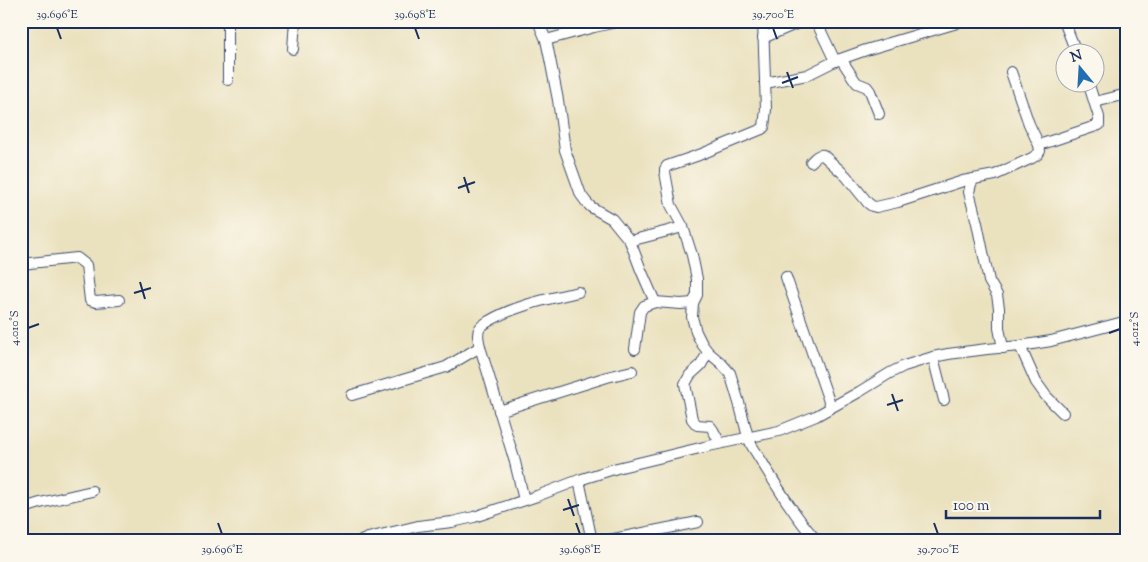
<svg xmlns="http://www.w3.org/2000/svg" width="1148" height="562" viewBox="0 0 1148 562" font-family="'Sorts Mill Goudy',serif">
<rect width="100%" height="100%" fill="#fbf7ec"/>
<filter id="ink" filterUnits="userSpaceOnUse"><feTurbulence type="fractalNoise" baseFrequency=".02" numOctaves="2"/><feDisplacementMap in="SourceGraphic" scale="10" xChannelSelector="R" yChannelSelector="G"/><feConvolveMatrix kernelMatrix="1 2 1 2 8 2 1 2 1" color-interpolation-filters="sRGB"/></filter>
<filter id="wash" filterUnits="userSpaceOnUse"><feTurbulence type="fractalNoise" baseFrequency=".0096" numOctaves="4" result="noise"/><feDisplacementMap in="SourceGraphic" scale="20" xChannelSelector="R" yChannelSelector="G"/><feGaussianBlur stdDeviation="1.12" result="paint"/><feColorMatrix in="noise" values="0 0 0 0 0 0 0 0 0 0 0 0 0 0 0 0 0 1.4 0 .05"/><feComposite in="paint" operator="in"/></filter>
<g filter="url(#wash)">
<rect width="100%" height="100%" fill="#eae1be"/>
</g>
<g filter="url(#ink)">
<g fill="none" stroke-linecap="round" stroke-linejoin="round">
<!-- minor casing -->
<g stroke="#3a4a6c" stroke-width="12">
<g id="minor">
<path d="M228,21V80"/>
<path d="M538,21L546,40L550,59L558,100L565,150L581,195L587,203L591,207L612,219L630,241L641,270L655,302L644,306L640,312L635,349"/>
<path d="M763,21L766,109L764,127L762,129L699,155L667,166L665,169V172L671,205L683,227L692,255L697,279V295L693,303L692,317L696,332L702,344L708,352L721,363L730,373L740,406L748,437L752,446C773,479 791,512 817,541"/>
<path d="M816,21L835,61"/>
<path d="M1064,21L1076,52"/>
<path d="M763,38L803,21"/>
<path d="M546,40L594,27L621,21"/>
<path d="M293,49L295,21"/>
<path d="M841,59L854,79L857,83L867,87L870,91L879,114"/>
<path d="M1011,72L1029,124L1039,145"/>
<path d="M765,83L807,75L835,61L866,50L957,23"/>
<path d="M1095,102L1127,94"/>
<path d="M811,162C814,159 818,154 823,155L846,176L868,203L872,206L876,207L898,202L963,181L995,175L1032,158L1038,154L1040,151L1039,145L1099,125V117L1088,82"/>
<path d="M974,179L971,184L969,192L977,223L989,281L997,295L999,308V328L1003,348"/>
<path d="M630,241L683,227"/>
<path d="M21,264L77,258L86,265L90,300L96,302L119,300"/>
<path d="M786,277L831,407"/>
<path d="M655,302L681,304L693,303"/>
<path d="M1020,346L1036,382L1046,396L1063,413"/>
<path d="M708,352L701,365L690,375L685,384L692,419L697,425L710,426L713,430L720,443"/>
<path d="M933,357L944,400"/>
<path d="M352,395L446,367L480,347"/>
<path d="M499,411L607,377L632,371"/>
<path d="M579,480L592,541"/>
<path d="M524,500L515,462L480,347C479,341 476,334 480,328C482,325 486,323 489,321C516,305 548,299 578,292"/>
<path d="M21,509L40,503L92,491"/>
<path d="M361,541L368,538L418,526L452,522L474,517L537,496L579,480L617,468L704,447L779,431L806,420L816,416L859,392L890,373L904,366L933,357L948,354L987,349L1020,346L1051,341L1127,321"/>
<path d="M604,541L698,522"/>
</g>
</g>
<!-- minor -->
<use href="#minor" stroke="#fff" stroke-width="10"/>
</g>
</g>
<!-- ticks -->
<path fill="none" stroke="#1b2f5e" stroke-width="2" d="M57,28L61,39M415,28L419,39M773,28L777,39M787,72L793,88M782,83L798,77M464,177L469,193M458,188L475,182M140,282L145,299M134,293L151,288M28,328L39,324M1109,333L1120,329M892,394L898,411M887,405L903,400M568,499L574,516M563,510L579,505M218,523L222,534M576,523L580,534M934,523L938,534"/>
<!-- margin -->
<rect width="1148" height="562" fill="none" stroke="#fbf7ec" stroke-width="55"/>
<!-- north arrow -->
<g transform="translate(1080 68) rotate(342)"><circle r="24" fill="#fbf7ec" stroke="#a1a7b3"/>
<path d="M0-4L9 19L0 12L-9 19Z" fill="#1f6fb2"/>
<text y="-8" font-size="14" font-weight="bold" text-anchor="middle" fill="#1b2f5e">N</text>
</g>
<!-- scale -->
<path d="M946 510v8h154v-8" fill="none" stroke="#1b2f5e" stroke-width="2.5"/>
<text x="953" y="510" font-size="15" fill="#1b2f5e" stroke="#fbf7ec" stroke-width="4" paint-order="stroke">100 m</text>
<rect x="28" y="28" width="1092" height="506" fill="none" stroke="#1b2f5e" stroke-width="2"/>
<g font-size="12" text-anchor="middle" fill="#1b2f5e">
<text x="57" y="18">39.696°E</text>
<text x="415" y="18">39.698°E</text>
<text x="773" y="18">39.700°E</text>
<text transform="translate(14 328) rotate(-90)" y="4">4.010°S</text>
<text transform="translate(1134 329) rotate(-90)" y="4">4.012°S</text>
<text x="222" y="553">39.696°E</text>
<text x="580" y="553">39.698°E</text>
<text x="938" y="553">39.700°E</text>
</g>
</svg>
